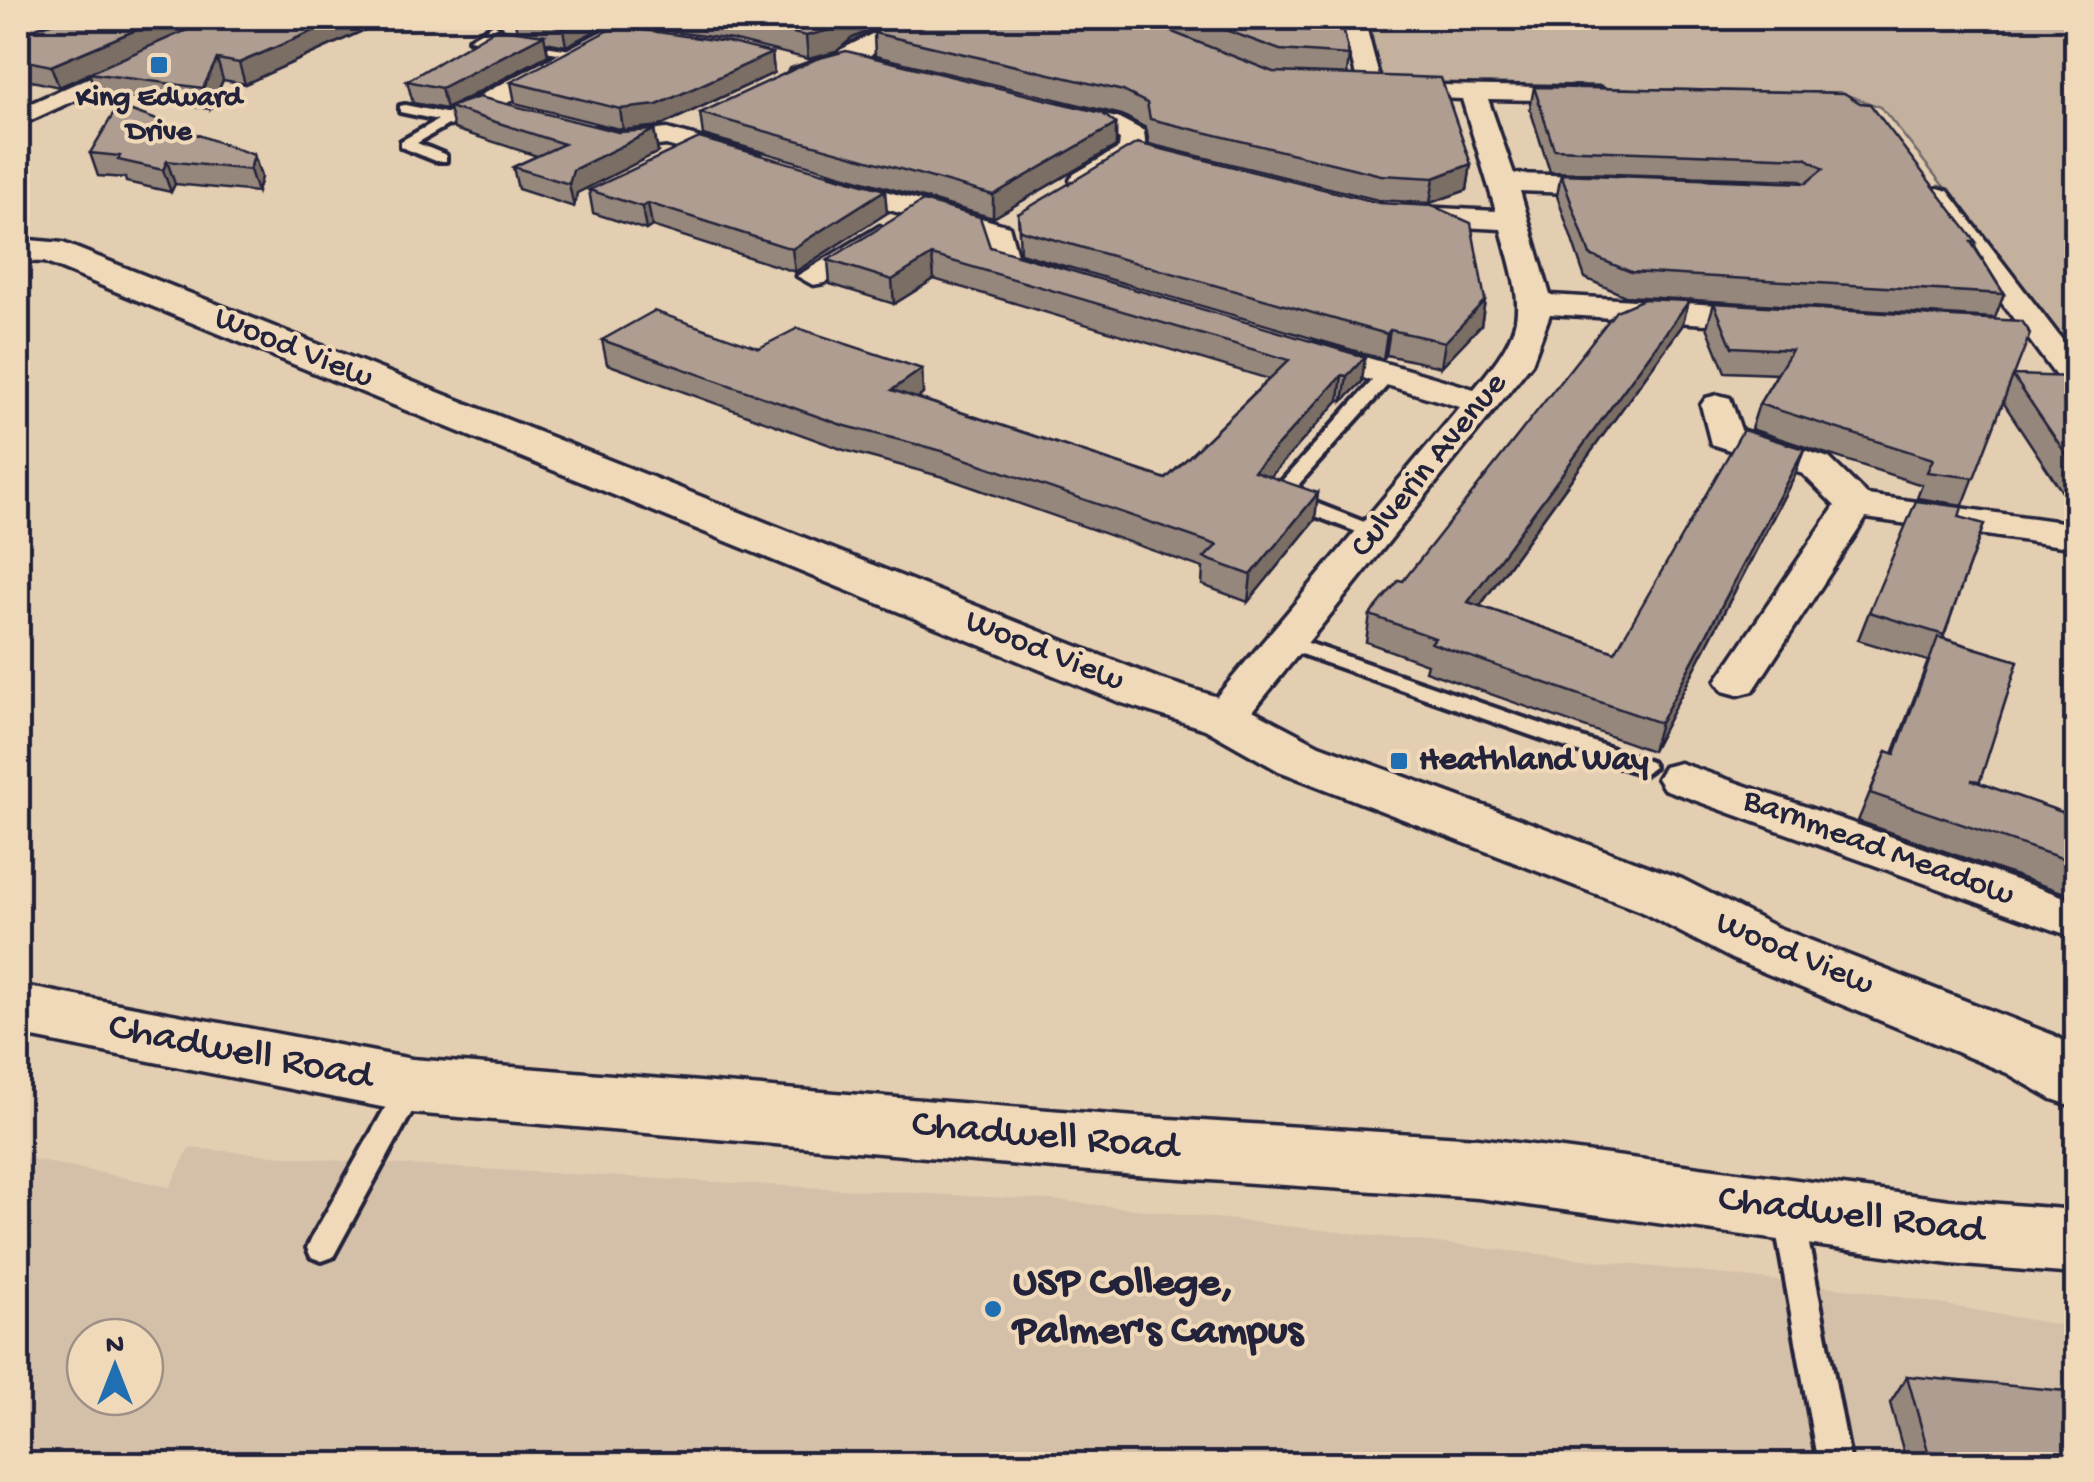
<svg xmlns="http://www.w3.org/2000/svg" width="2094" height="1482" viewBox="0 0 2094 1482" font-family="'Gochi Hand',sans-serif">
<rect width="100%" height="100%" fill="#e4ceb2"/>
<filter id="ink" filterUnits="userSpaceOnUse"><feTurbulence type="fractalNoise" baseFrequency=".01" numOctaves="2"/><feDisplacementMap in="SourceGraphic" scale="20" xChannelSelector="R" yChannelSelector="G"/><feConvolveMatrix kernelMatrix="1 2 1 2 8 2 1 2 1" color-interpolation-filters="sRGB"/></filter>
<g filter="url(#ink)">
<!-- built -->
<path fill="#d4bfa8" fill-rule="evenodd" d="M189,1148L368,1163L1063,1201L1860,1290L2076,1328V1464H18V1156L170,1187ZM85,1337H145V1397H85Z"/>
<!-- green -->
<path fill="#c3b19e" stroke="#726a6c" stroke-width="2.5" d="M1809,18H2076V354L1881,107L1844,94L1399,84L1380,77L1369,20L1813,26Z"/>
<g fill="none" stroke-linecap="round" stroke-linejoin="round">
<!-- lane casing -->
<g stroke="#22223b" stroke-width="8">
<g id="lane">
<path d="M494,24L500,28L487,37L583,52L577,56L469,39Z"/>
<path d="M405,105L455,115V121L417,143L446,155V161H436L401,147V141L438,120L400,112V106Z"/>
<path d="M1388,369L1394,370V378L1299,484L1303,498L1382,529L1385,533L1382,537L1375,539L1287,505L1280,483L1382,370Z"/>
<path d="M1288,636L1651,762L1654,767L1643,775L1635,772L1281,647L1277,642L1281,637Z"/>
<path d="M412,1075L422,1078L426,1086L333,1257L322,1261L311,1257L307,1248L311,1239L402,1078Z"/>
<path d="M1788,1200L1798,1204L1803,1213L1851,1464H1818L1773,1213L1778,1204Z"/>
</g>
</g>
<!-- street casing -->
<g stroke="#22223b" stroke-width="7">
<g id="street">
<path d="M224,18H254L18,126V109Z"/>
<path d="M627,18H654L634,34L507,103L450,126L437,118Z"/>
<path d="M906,18H936C920,35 826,76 800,83L787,75L791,70C833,57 866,35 906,18Z"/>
<path d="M1341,18H1364L1381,84L1601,88L1605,93L1592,101L1488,99L1514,174L1620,177L1634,186L1620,195L1520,191L1550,295L1769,308L1785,318L1769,328L1550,314L1532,363L1240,727L1224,731L1208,727L1202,717L1208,707L1460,407L1293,357L1288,350L1293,343H1317L1474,389C1531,322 1522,309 1501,229L1401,224L1386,215L1401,206L1496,211L1462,99L1361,95Z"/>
<path d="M1057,104L1121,119L1144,131L1146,152L1094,186H1074L1070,180L1074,174L1119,148L1120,140L1103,131L1048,118L1044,112L1048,106Z"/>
<path d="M597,127L623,134L667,129L759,154L763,160L749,168L666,145L623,150L587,141L584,135L587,129Z"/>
<path d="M829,175L1009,226L1017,255L1063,268L1068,275L1052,284L992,267L984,237L819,190L815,184L819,178Z"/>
<path d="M1938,188L1948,191L2076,358V390L2064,387L1924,197Z"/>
<path d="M880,226L895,235L891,241L824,283L813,285L797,276Z"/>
<path d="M1718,395L1730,398L1741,430L1829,458L1867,495L2076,524V548L1866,518L1753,691L1738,695L1723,691L1716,681L1835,506L1803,474L1711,444L1701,405L1706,398Z"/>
<path d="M1680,763L2076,901V938L1664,789L1657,778L1664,767Z"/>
</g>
</g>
<!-- secondary casing -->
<g stroke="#22223b" stroke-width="7">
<g id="secondary">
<path d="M18,239L63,243L1160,679L1243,705L1319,745L1682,879L1776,927L2053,1035L2076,1048V1107L2052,1099L2007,1073L1732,959L1640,911L1279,771L1205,729L1122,703L44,262L18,261Z"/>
<path d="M18,985L412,1059L1136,1117L1478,1138L1950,1200L2076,1210V1274L1950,1264L1478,1198L1136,1175L412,1113L18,1035Z"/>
</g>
</g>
<!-- lane -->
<use href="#lane" fill="#f0d9b9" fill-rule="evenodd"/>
<!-- street -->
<use href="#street" fill="#f0d9b9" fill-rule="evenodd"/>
<!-- secondary -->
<use href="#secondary" fill="#f0d9b9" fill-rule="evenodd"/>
</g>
<!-- wall -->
<g fill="#96877c" stroke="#22223b" stroke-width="2.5">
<path d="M46,18H391L245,84L223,80L210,109L97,94L89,73L59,87L18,78V34L56,21Z"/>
<path d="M514,18H620L566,46L546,42L548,55L451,106L618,132L654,130L658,152L577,193L574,207L518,189L513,167L537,156L454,129L449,108L446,109L413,103L407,81L517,31Z"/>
<path d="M646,18H898L852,38L836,52L808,59L732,40L647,28Z"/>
<path d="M902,18H1341L1349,55L1347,75L1471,164L1467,190L1430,203L1378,200L1149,144L1146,128L1122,115L875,56L874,33Z"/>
<path d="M1498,18H1780L1779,21L1499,19Z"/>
<path d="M772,53L774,73L660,126L623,130L515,103L511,82Z"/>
<path d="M1534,87L1844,93L1976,242L1975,247L2004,294L1995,318L1625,296L1585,278L1557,196L1561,174L1803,183L1799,180L1550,172L1530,109Z"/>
<path d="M700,113L1116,124V146L993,218L703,135Z"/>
<path d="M90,153L254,155L261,177L257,192L175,184L171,192L126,182L125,178L98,176Z"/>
<path d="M589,190L887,213L795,272L652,226L646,230L593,213Z"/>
<path d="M1018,214L1485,300L1481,325L1441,367L1386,355L1383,359L1020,253Z"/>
<path d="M990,247L1362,382L1343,401L1339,400L1270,477L1315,520L1248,602L1202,585L1203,568L943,477L844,450L607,364L602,340L759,348L922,369L923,394L918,398L1166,479L1269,379L934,279L894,304L830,284L828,260Z"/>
<path d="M1689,301L1682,326L1480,606L1615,652L1795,475L1652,751L1425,671L1427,664L1366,642L1370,615Z"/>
<path d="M1714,303L2014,375L2076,379V513L2003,402L1963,505L1917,498L1922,485L1751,429L1759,404L1777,374L1725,372L1707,327Z"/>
<path d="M1959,517L1984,524L1943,638L2018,661L1979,783L2076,817V897L1858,821L1887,751L1893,754L1928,661L1858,640L1869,612Z"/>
<path d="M1907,1376L2076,1464H1907L1890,1403Z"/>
</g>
<!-- shaded-wall -->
<g fill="#7a6e65" stroke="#22223b" stroke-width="2.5">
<path d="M164,18H216L59,87L51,66Z"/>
<path d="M343,18H391L245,84L239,63Z"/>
<path d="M573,18H620L566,46L562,23Z"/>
<path d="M847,18H898L852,38L836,52L808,59L806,36Z"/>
<path d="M544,35L548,55L446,109L441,88Z"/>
<path d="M772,53L774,73L660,126L623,130L620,109Z"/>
<path d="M217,59L223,80L210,109L203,88Z"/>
<path d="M1116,124V146L993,218V195Z"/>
<path d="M654,130L658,152L577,193L574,207L569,184L573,170Z"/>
<path d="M254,155L261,177L257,192L250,170Z"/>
<path d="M167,161L175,184L171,192L163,170Z"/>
<path d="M1471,164L1467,190L1430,203L1434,178Z"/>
<path d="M885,190L887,213L795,272L792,249Z"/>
<path d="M648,203L652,226L646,230L642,207Z"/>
<path d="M932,255L934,279L894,304L892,280Z"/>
<path d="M1485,300L1481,325L1441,367L1445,342Z"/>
<path d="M1689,301L1682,326L1463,629L1468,602Z"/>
<path d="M1390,330L1386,355L1383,359L1387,334Z"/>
<path d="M1365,357L1362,382L1343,401L1347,376Z"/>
<path d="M922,369L923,394L894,415L892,390Z"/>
<path d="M1342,375L1339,400L1252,497L1254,471Z"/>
<path d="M1804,449L1795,475L1652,751L1660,723Z"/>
<path d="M1318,493L1315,520L1248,602L1251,575Z"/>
</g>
<!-- building -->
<g fill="#ae9d90" stroke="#22223b" stroke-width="2.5">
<path d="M66,18H164L51,66L18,59V34Z"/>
<path d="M214,18H343L239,63L217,59L203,88L89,73Z"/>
<path d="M527,18H573L562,23Z"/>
<path d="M728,18H847L834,29L806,36Z"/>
<path d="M902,18H1137L1273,72L1441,78L1471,164L1434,178L1381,175L1150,119L1147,103L1123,91L874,33Z"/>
<path d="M1193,18H1341L1349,55L1280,50Z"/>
<path d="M616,26L727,42L772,53L657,105L620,109L511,82Z"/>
<path d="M497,28L544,35L441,88L407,81Z"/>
<path d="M846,51L1102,113L1116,124L993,195L700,113L816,59Z"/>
<path d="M1534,87L1844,93L1860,103L1870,104L1976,242H1971L2004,294L1631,272L1590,255L1561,174L1806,183L1823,169L1806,158L1554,149Z"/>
<path d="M479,97L618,132L654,130L573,170L569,184L513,167L564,144L449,107Z"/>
<path d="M118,106L254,155L250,170L167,161L163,170L118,160L120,156L90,153Z"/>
<path d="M699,138L885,190L792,249L648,203L642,207L589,190Z"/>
<path d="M1137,143L1379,203L1433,206L1471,223L1485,300L1445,342L1390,330L1387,334L1020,230L1018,214Z"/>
<path d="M923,201L980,217L990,247L1365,357L1347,376L1342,375L1254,471L1318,493L1251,575L1204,558L1217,545L942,451L842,425L602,340L654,311L759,348L798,328L922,369L892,390L1166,479L1289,360L932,255L892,280L828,260Z"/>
<path d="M1644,299L1689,301L1468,602L1615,652L1743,430L1804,449L1660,723L1431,643L1435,638L1370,615L1399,580L1403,581L1616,311Z"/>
<path d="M1714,303L2021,321L2030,334L2014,375L2075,377L2076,379V469L2013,376L1974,478L1927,472L1933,459L1759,404L1792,350L1732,347Z"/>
<path d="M1916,501L1962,507L1959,517L1984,524L1944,635L1869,612Z"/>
<path d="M1938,637L2018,661L1980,781L1971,780L2076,817V863L1870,793L1887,751L1895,754Z"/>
<path d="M1907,1376L2076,1392V1464H2017L2015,1461L1928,1451Z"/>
</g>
</g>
<!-- markers -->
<g fill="#1f6fb2" stroke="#f0d9b9" stroke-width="4">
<rect x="149" y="55" width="20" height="20" rx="5"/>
<rect x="1389" y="751" width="20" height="20" rx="5"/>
<circle cx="993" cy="1309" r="10"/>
</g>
<g text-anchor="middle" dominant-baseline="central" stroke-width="8" stroke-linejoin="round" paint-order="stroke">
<!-- far-poi labels -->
<g font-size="30" font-weight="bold" fill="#22223b" stroke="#f0d9b9">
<text x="159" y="99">King Edward<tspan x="159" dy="34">Drive</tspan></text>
</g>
<!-- street labels -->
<g font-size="35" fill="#22223b" stroke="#f0d9b9">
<text transform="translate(293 349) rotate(22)">Wood View</text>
<text transform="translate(1430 466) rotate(-51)">Culverin Avenue</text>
<text transform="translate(1044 652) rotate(22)">Wood View</text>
<text transform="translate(1878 849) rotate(20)">Barnmead Meadow</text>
<text transform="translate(1794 955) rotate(23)">Wood View</text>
</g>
<!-- poi labels -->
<g font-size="35" font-weight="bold" fill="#22223b" stroke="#f0d9b9" text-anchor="start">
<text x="1419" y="761">Heathland Way</text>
</g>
<!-- near-street labels -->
<g font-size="42" fill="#22223b" stroke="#f0d9b9">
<text transform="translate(240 1054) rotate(11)">Chadwell Road</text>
<text transform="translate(1045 1138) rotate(5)">Chadwell Road</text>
<text transform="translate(1851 1217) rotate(7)">Chadwell Road</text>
</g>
<!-- near-poi labels -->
<g font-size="42" font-weight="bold" fill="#22223b" stroke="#f0d9b9" text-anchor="start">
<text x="1013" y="1285">USP College,<tspan x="1013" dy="48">Palmer's Campus</tspan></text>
</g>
</g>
<!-- margin -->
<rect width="2094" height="1482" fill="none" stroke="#f0d9b9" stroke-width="60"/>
<rect x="30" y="30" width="2034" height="1422" fill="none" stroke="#22223b" stroke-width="4" filter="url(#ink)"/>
<!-- north arrow -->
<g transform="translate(115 1367)"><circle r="48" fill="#f0d9b9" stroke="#9e9087" stroke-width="2.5"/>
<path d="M0-8L18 38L0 25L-18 38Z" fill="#1f6fb2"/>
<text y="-15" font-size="28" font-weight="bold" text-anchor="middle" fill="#22223b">N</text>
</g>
</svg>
